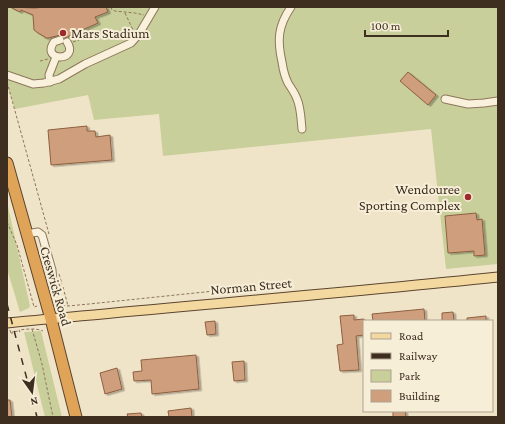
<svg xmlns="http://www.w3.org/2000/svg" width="505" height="424" viewBox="0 0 505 424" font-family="'Crimson Pro',serif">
<defs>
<filter id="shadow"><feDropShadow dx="2.5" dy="1.5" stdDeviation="0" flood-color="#0004"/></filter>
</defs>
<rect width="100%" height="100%" fill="#f0e4c8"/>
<!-- green -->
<g fill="#c9cf9b">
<path d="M7,7H498V264L446,269L431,129L163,156L159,114L94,120L88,95L15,109L7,83Z"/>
<path d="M7,202L30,306L29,308L20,312L7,269Z"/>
<path d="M41,331L62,417H45L24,332Z"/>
</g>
<!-- building -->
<g fill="#cf9f7d" stroke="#8d5f41" filter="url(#shadow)">
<path d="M10,7L35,8L45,7H106L108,12L95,17L98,23L69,36L68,37L64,38L61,35L48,38H45V37L38,33L34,30L33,15L21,10L20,12Z"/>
<path d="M408,72L436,95L428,105L400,81Z"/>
<path d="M87,126V131H95L96,137L110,135L112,160L51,165L48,130Z"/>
<path d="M476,213L477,220L482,219L485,255L474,256V251L448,253L445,216Z"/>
<path d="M424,309L425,321H373L372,314Z"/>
<path d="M453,312L454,321H442V313Z"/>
<path d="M354,315V320L364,319V335L356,336L359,370L340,371L337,345L343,344L340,316Z"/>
<path d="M486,316V321H467V318Z"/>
<path d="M215,321L216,334L207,335L205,322Z"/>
<path d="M196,355L199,389L152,394L151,380L134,381L133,372L142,371L141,360Z"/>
<path d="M244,361L245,380L234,381L232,362Z"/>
<path d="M117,368L122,389L105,394L100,373Z"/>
<path d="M7,400H10L12,417H7Z"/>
<path d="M191,408L192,417H169L168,411Z"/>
<path d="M393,411H405L406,417H393Z"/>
<path d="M141,413L142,417H128L127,414Z"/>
</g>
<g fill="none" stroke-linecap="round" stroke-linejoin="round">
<!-- minor casing -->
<g stroke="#8d765c" stroke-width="9">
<g id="minor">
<path d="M291,7C278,26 277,40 282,62C283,69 285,77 288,83C291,88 295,93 297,99C301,108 301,120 302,129"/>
<path d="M60,40L54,42C40,62 80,62 67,42"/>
<path d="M7,75L33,84L44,83L59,79L85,64L131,43L139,34L155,7"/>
<path d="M50,82L49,75L56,57"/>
<path d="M445,99L468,104L484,103L498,101"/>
<path d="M26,234L38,232L42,235L52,270L53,283L56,287"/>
</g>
</g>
<!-- major casing -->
<g stroke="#5b4430" stroke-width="11">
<path id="major" d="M7,323C171,307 334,294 498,277"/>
</g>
<!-- highway casing -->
<g stroke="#5b4430" stroke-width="13">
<path id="highway" d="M7,163L51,319L76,417"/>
</g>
<!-- path -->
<g stroke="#8d765c" stroke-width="1" stroke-dasharray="3 2" stroke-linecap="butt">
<path d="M111,7L112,10L115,11L135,13L144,15"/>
<path d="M125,13L133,30"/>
<path d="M73,42L79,40"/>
<path d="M40,61L48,59V58"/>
<path d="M7,82L49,234"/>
<path d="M7,222L17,245L33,303L34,307L37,306"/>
<path d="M59,274L62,284"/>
<path d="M63,287L68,306"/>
<path d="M57,305L68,306L89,304L253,287"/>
<path d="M32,329L42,364L53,417"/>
<path d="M10,330L11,334H12V332L18,331L20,332L19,330C27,329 36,328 43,331"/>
</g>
<!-- minor -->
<use href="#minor" stroke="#faf1dc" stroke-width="7"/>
<!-- major -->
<use href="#major" stroke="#f3d9a0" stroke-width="9"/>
<!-- highway -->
<use href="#highway" stroke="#e0a458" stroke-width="11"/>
<!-- rail -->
<path stroke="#3d2e20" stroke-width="1.5" stroke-dasharray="7 7" stroke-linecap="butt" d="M7,304L37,417"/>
</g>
<!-- markers -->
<g fill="#9e2a2b" stroke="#f7eed8" stroke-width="1.5">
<circle cx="63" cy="33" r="4"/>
<circle cx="468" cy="197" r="4"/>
</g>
<g text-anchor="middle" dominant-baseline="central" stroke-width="4" stroke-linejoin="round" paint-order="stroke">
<!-- poi labels -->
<g font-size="14" fill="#3d2e20" stroke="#f7eed8" text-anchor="start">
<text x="71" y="33">Mars Stadium</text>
<text x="460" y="189" text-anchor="end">Wendouree<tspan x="460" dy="16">Sporting Complex</tspan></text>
</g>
<!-- street labels -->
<g font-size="14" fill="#3d2e20" stroke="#f7eed8">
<text transform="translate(56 286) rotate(74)">Creswick Road</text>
<text transform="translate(251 286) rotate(-5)">Norman Street</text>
</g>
</g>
<!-- border -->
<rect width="505" height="424" fill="none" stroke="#3d2e20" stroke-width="16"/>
<!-- legend -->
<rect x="363" y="320" width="130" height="92" fill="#f7eed8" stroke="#ada18e"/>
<rect x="371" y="333" width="20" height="6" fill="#f3d9a0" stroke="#ada18e"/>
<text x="399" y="340" font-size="12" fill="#3d2e20">Road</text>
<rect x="371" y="353" width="20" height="6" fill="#3d2e20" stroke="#ada18e"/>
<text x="399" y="360" font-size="12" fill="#3d2e20">Railway</text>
<rect x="371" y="370" width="20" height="12" fill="#c9cf9b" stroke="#ada18e"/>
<text x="399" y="380" font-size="12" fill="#3d2e20">Park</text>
<rect x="371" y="390" width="20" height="12" fill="#cf9f7d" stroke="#ada18e"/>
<text x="399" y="400" font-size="12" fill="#3d2e20">Building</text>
<!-- north arrow -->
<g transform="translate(32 392) rotate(166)" stroke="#f7eed8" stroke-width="3" paint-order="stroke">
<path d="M0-3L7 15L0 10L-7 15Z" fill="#3d2e20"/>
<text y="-6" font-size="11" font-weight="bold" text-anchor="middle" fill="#3d2e20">N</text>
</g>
<!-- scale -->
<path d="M365 30v6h83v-6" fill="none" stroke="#3d2e20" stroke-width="2"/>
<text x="371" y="30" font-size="12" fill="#3d2e20" stroke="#f7eed8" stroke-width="3" paint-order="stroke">100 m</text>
</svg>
